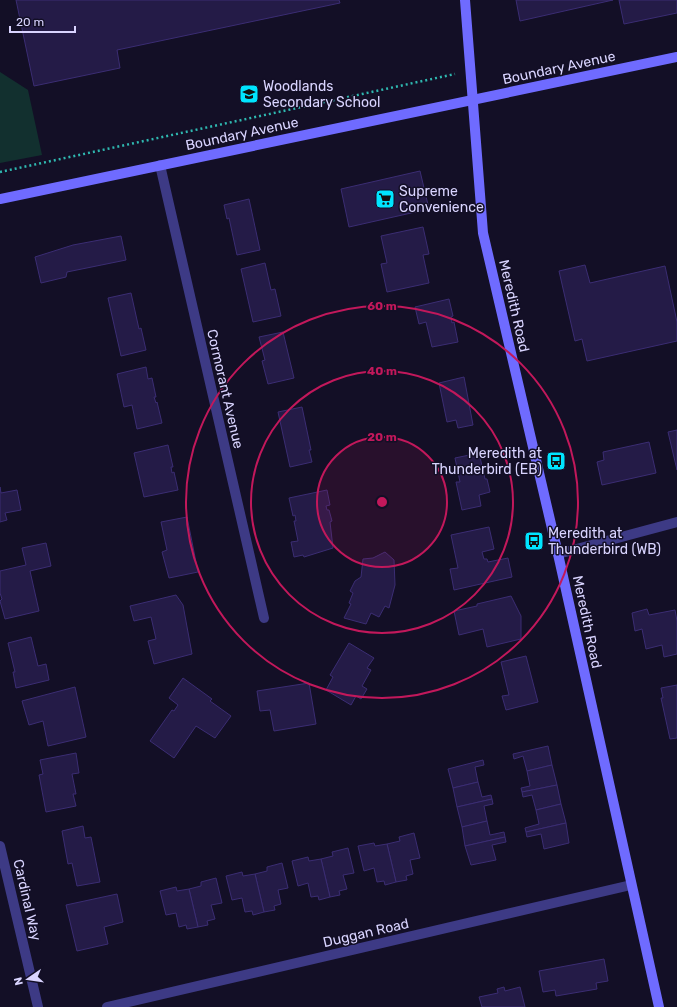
<svg xmlns="http://www.w3.org/2000/svg" width="677" height="1007" viewBox="0 0 677 1007" font-family="Rubik,sans-serif">
<rect width="100%" height="100%" fill="#130f26"/>
<!-- green -->
<path fill="#12302f" d="M0,72L28,90L42,155L0,163Z"/>
<!-- building -->
<g fill="#241b47" stroke="#3b2d73">
<path d="M16,0H339L340,3L117,50L120,68L34,86Z"/>
<path d="M516,0H613L520,21Z"/>
<path d="M619,0H677V13L624,24Z"/>
<path d="M420,171L429,209L349,227L341,189Z"/>
<path d="M249,199L260,250L237,255L229,218L227,219L224,205Z"/>
<path d="M423,227L429,254L423,255L429,283L387,292L381,264L387,263L381,236Z"/>
<path d="M121,236L126,260L67,272L66,277L41,283L35,257L73,245Z"/>
<path d="M265,263L271,290L275,289L281,316L253,322L241,269Z"/>
<path d="M585,265L590,283L665,266L677,322V341L587,361L582,339L575,341L559,271Z"/>
<path d="M131,293L139,329L141,328L146,350L121,356L108,298Z"/>
<path d="M449,299L453,316L451,317L452,323L454,322L458,342L432,347L426,322L419,324L415,307Z"/>
<path d="M283,332L294,378L268,384L262,361L265,360L259,337Z"/>
<path d="M146,367L148,379L152,378L156,397H154L156,403L157,402L162,423L137,429L132,405L124,407L117,374Z"/>
<path d="M464,377L473,425L458,428L456,420L447,422L439,383Z"/>
<path d="M302,407L311,450H309L312,462L290,467L278,412Z"/>
<path d="M677,430V470L668,432Z"/>
<path d="M649,442L656,473L602,485L597,462L604,460L603,452Z"/>
<path d="M168,445L173,467H171L172,473L174,472L178,490L144,497L134,453Z"/>
<path d="M479,453L485,479H487L490,492L479,495L481,506L462,510L456,482H460L455,458Z"/>
<path d="M0,487L1,493L17,490L21,510L5,513L7,520L0,522Z"/>
<path d="M327,490L330,505L326,506L327,510H329L332,521L330,522L333,548L304,557L303,555L294,557L291,542L298,541L294,521H296L295,515L293,516L289,498Z"/>
<path d="M187,517L198,572L169,578L162,552L167,550L161,522Z"/>
<path d="M489,527L494,549L482,552L484,559H487L488,562L508,558L512,577L454,590L450,569L458,568L451,535Z"/>
<path d="M46,543L51,566L30,571L39,611L5,619L0,601L2,599L0,593V571L26,565L22,548Z"/>
<path d="M385,552L394,560L395,585L389,608L385,606L379,617L371,613L366,624L344,618L351,604L349,603L353,593L350,591L355,581L361,577L363,559L373,558Z"/>
<path d="M176,595L183,605L192,654L154,664L148,641L156,639L151,617L134,621L130,606Z"/>
<path d="M511,596L521,616V639L487,647L483,629L459,635L454,611L477,606V604Z"/>
<path d="M647,609L649,615L675,610L677,621V654L664,657L662,645L646,649L642,629L635,631L632,613Z"/>
<path d="M31,637L38,666L46,664L49,680L16,688L13,672H15L8,643Z"/>
<path d="M349,643L374,658L367,668L371,670L362,686L367,689L361,699L356,696L351,705L326,690L333,677L330,675Z"/>
<path d="M526,656L538,702L506,710L502,696L509,695L501,662Z"/>
<path d="M183,678L212,699L210,701L231,716L215,738L196,726L174,758L150,741L172,710L174,711L178,705L169,698Z"/>
<path d="M309,683L316,724L274,731L270,710L260,711L257,691Z"/>
<path d="M677,685V738L670,739L661,698H663L661,688Z"/>
<path d="M75,687L86,737L48,746L43,721L29,725L22,701Z"/>
<path d="M548,746L552,765L527,771L523,756L514,759L513,754Z"/>
<path d="M76,753L79,773L72,774L76,794H73L76,806L46,812L39,775L43,774L40,760Z"/>
<path d="M483,760L484,765L475,767L478,782L453,788L448,769Z"/>
<path d="M552,765L557,785L522,792L521,788L530,786L527,771Z"/>
<path d="M478,782L482,797L491,795L492,799L457,807L453,788Z"/>
<path d="M557,785L561,804L536,810L532,795L523,797L522,792Z"/>
<path d="M492,799L493,804L484,806L487,821L462,827L457,807Z"/>
<path d="M561,804L566,823L526,832L525,828L539,824L536,810Z"/>
<path d="M487,821L490,835L504,832L505,837L465,846L462,827Z"/>
<path d="M566,823L569,843L544,849L541,834L527,837L526,832Z"/>
<path d="M83,826L85,838L91,837L100,882L77,886L72,863L68,864L62,831Z"/>
<path d="M414,833L420,858L410,860L413,874L406,876L407,880L396,882L387,844L400,841L399,837Z"/>
<path d="M505,837L506,842L492,845L496,860L471,865L465,846Z"/>
<path d="M374,843L375,846L387,844L396,882L385,885L384,881L377,882L374,868L364,871L358,846Z"/>
<path d="M348,848L354,873L343,875L347,889L339,891L340,895L330,897L321,859L333,856L332,852Z"/>
<path d="M308,857L309,861L321,859L330,897L319,900L318,896L311,897L308,883L298,886L292,861Z"/>
<path d="M282,863L288,888L278,890L281,904L274,906L275,910L264,912L255,874L267,871V867Z"/>
<path d="M242,872L243,876L255,874L264,912L253,915L252,911L245,912L242,898L232,900L226,876Z"/>
<path d="M216,878L222,903L211,905L215,919L207,921L208,925L198,927L189,889L201,886V882Z"/>
<path d="M176,887L177,891L189,889L198,927L187,929L186,925L179,927L176,913L166,915L160,891Z"/>
<path d="M117,894L123,922L104,927L108,944L77,951L66,905Z"/>
<path d="M604,959L608,981L596,983L597,989L556,996L555,990L543,992L539,971Z"/>
<path d="M504,987L505,991L520,987L525,1007H482L479,997L498,993L497,989Z"/>
</g>
<g fill="none" stroke-linecap="round" stroke-linejoin="round">
<!-- path -->
<path stroke="#2fb8b0" stroke-width="2.5" stroke-dasharray="2 3" stroke-linecap="butt" d="M0,172L455,74"/>
<!-- street -->
<g stroke="#3d3a85" stroke-width="10">
<path d="M160,165L264,618"/>
<path d="M558,554L677,522"/>
<path d="M0,846L38,1007"/>
<path d="M107,1007L631,885"/>
</g>
<!-- secondary -->
<g stroke="#6f6bff" stroke-width="10">
<path d="M465,0L483,233L558,554L659,1007"/>
<path d="M0,199L677,57"/>
</g>
</g>
<!-- distance rings -->
<circle cx="382" cy="502" r="65" fill="#c2185b" fill-opacity=".12"/>
<g fill="none" stroke="#c2185b" stroke-width="2">
<circle cx="382" cy="502" r="65"/>
<circle cx="382" cy="502" r="131"/>
<circle cx="382" cy="502" r="196"/>
</g>
<!-- icons -->
<defs>
<g id="school-square" transform="scale(1)"><rect x="-9" y="-9" width="18" height="18" rx="4" fill="#00e5ff" stroke="#130f26"/><path d="M0-5L7-2L0 1L-7-2ZM-4 1L0 2.5L4 1V4Q0 6-4 4Z" fill="#111"/></g>
<g id="supermarket-square" transform="scale(1)"><rect x="-9" y="-9" width="18" height="18" rx="4" fill="#00e5ff" stroke="#130f26"/><path d="M-6-5.5h2.5l.6 2H6L4.5 2H-2.5L-4.4-4H-6ZM-1.5 3.2a1.3 1.3 0 1 0 .1 0ZM3 3.2a1.3 1.3 0 1 0 .1 0Z" fill="#111"/></g>
<g id="bus-square" transform="scale(1)"><rect x="-9" y="-9" width="18" height="18" rx="4" fill="#00e5ff" stroke="#130f26"/><path d="M-5-6H5V4H4V6H2V4H-2V6H-4V4H-5ZM-3.5-4V0h7V-4ZM-3.5 1.2v1.5H-2V1.2ZM2 1.2v1.5H3.5V1.2Z" fill="#111"/></g>
</defs>
<g fill-rule="evenodd">
<use href="#school-square" x="249" y="94"/>
<use href="#supermarket-square" x="385" y="199"/>
<use href="#bus-square" x="556" y="461"/>
<use href="#bus-square" x="534" y="541"/>
</g>
<g text-anchor="middle" dominant-baseline="central" stroke-width="3" stroke-linejoin="round" paint-order="stroke">
<!-- street labels -->
<g font-size="14" fill="#d9d4ff" stroke="#130f26">
<text transform="translate(559 68) rotate(-12)">Boundary Avenue</text>
<text transform="translate(242 134) rotate(-12)">Boundary Avenue</text>
<text transform="translate(514 306) rotate(77)">Meredith Road</text>
<text transform="translate(225 389) rotate(77)">Cormorant Avenue</text>
<text transform="translate(587 622) rotate(78)">Meredith Road</text>
<text transform="translate(27 900) rotate(77)">Cardinal Way</text>
<text transform="translate(366 933) rotate(-13)">Duggan Road</text>
</g>
<!-- poi labels -->
<g font-size="14" fill="#d9d4ff" stroke="#130f26" text-anchor="start">
<text x="263" y="86">Woodlands<tspan x="263" dy="16">Secondary School</tspan></text>
<text x="399" y="191">Supreme<tspan x="399" dy="16">Convenience</tspan></text>
<text x="542" y="453" text-anchor="end">Meredith at<tspan x="542" dy="16">Thunderbird (EB)</tspan></text>
<text x="548" y="533">Meredith at<tspan x="548" dy="16">Thunderbird (WB)</tspan></text>
</g>
</g>
<circle cx="382" cy="502" r="6" fill="#c2185b" stroke="#130f26" stroke-width="2"/>
<g font-size="12" text-anchor="middle" font-weight="bold" fill="#c2185b" stroke="#130f26" stroke-width="3" stroke-linejoin="round" paint-order="stroke">
<text x="382" y="310">60 m</text>
<text x="382" y="375">40 m</text>
<text x="382" y="441">20 m</text>
</g>
<!-- north arrow -->
<g transform="translate(28 979) rotate(257)" stroke="#130f26" stroke-width="3" paint-order="stroke">
<path d="M0-3L7 15L0 10L-7 15Z" fill="#d9d4ff"/>
<text y="-6" font-size="11" font-weight="bold" text-anchor="middle" fill="#d9d4ff">N</text>
</g>
<!-- scale -->
<path d="M10 26v6h65v-6" fill="none" stroke="#d9d4ff" stroke-width="2"/>
<text x="16" y="26" font-size="12" fill="#d9d4ff" stroke="#130f26" stroke-width="3" paint-order="stroke">20 m</text>
</svg>
